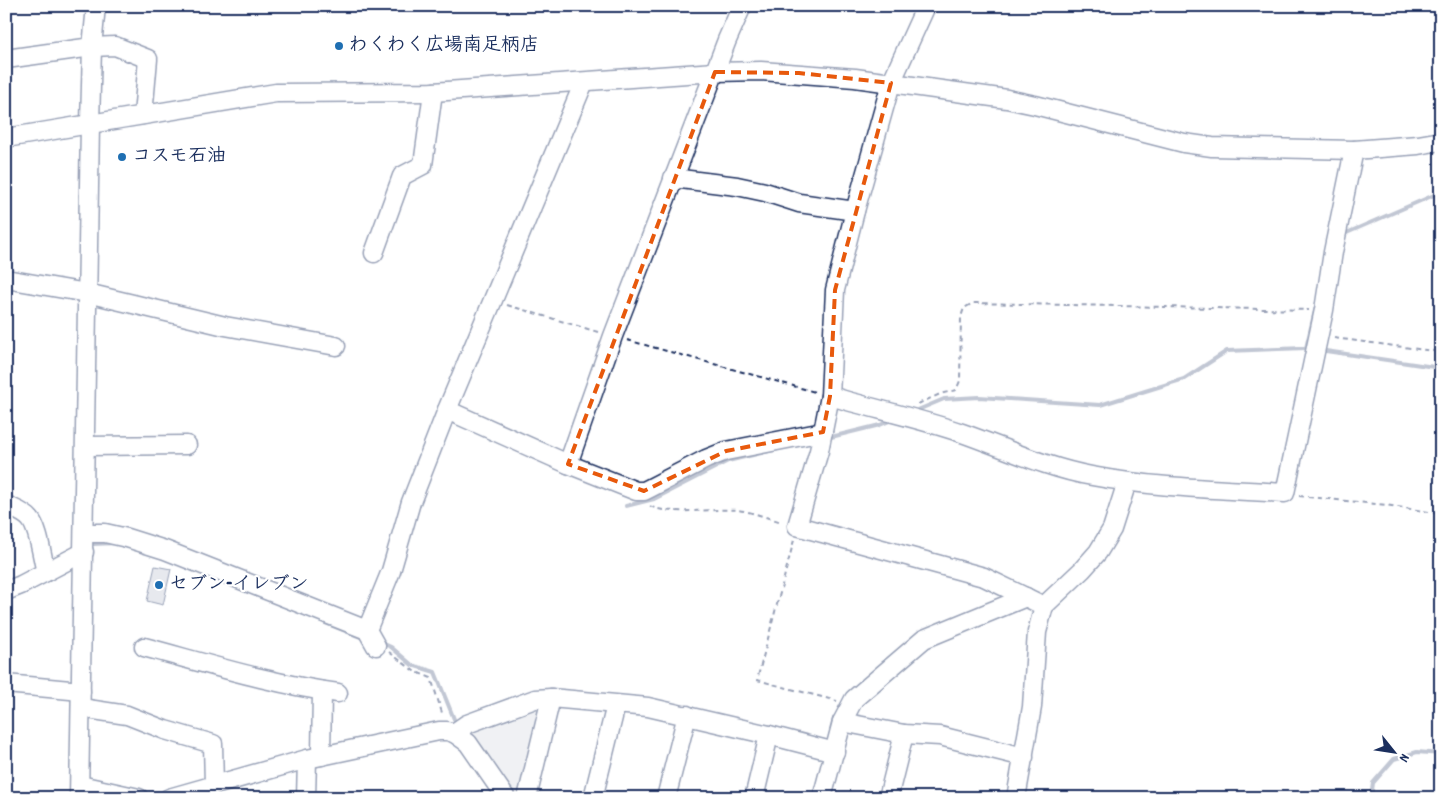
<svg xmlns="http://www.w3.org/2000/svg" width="1447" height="804" viewBox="0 0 1447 804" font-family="Dekko,'Klee One',sans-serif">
<rect width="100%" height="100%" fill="#fff"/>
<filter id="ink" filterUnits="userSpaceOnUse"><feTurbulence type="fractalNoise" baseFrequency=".02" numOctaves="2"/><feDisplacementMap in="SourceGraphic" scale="10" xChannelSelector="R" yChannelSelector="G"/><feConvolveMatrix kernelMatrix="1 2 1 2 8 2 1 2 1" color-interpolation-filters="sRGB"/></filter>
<g filter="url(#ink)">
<!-- green -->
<path fill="#dee1e7" stroke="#7c88a2" d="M538,706L546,707L524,798H514L472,732L473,730Z"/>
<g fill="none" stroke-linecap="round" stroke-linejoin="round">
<!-- stream -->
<g stroke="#77839f" stroke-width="4">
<path d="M1342,235L1441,192"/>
<path d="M1319,350L1441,368"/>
<path d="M913,412L944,399L979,397L1100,405L1184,379L1227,351L1306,348L1317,302"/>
<path d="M827,438L880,425L894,419"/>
<path d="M626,506L654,499L728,461L778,449"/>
<path d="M93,544L116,543"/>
<path d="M325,623L360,637"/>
<path d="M382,643L391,647L412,665L435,672L454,719"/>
<path d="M1371,798L1373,783L1394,759L1417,752L1441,754"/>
</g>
</g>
<!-- building -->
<path fill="#caceda" stroke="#1b2f5e" d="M155,566L171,569L163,605L147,601Z"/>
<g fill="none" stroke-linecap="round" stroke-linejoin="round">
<!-- minor casing -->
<g stroke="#1b2f5e" stroke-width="21">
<g id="minor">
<path d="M926,6L891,83L855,211L835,290L830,396L819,451L797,526L984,577L1044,606"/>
<path d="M6,59L92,47L115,46L148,59L143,115"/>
<path d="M6,138L276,93L433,92L715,72L761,71L855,78L1007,99L1035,105L1184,143L1212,147L1354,150L1418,145L1441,141"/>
<path d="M673,178L737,186L765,192L799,203L855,211"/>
<path d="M374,253L402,176L423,165L433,92"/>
<path d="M6,279L87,293L225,326L336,346"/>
<path d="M830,396C874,409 918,418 962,433C1005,448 1047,468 1092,476C1155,488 1221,489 1285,493L1324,310L1333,252L1354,150"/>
<path d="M447,410L568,464L636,491H644L650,488L706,459L726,451L823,432"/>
<path d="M86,446L187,445"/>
<path d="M568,464L613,336L727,40L742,6"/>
<path d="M6,505C14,509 24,512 30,519C39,529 42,558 46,572"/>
<path d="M84,533H105L127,538L165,550L367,630L376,646"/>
<path d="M6,591L21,585L84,552"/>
<path d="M367,630L391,571L411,502L447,410L584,82"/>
<path d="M144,647C208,664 272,684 338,693"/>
<path d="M6,684L81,691"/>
<path d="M81,708L127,715L165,730L213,744L214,785"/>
<path d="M842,722L854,699L924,639L1026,597"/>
<path d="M454,733L468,743L506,798"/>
<path d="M321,756L322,691"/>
<path d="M80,785L139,798"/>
<path d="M79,798L90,124L92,47L96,6"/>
<path d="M169,798L307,759L439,731H447L454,733L467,724L535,699L551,698L648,707L769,735L835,752"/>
<path d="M306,798L307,759"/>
<path d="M527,798L551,698"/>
<path d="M593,798L616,705"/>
<path d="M666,798L687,715"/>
<path d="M754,798L769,735"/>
<path d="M822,798L842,722L904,734L940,736L1024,757"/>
<path d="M888,798L904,734"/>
<path d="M1016,798L1032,707L1037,632L1044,606L1082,570L1098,552L1112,529L1127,482"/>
</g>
</g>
<!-- path -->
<g stroke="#1b2f5e" stroke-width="2" stroke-dasharray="5 4" stroke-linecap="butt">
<path d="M507,305L598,332"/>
<path d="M1334,338L1441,352"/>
<path d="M627,340L815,392"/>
<path d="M918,404L940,394L956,390L960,381L961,317L964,308L973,303L1309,310"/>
<path d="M1299,496L1386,505L1441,514"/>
<path d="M650,506C668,516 715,508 738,510C752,512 768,518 782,522"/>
<path d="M794,540L757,680L837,701"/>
<path d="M389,652L414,671L431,678L443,716"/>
</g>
<!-- minor -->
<use href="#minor" stroke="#fff" stroke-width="18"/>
</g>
</g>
<!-- marked area -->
<path d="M0 0H1447V804H0ZM715,72L799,73L891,83L835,290L830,396L823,432L726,451L644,491L568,464Z" fill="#fff" fill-opacity=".55" fill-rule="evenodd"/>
<path fill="none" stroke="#e8590c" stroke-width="4" stroke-dasharray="10 6" stroke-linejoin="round" d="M715,72L799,73L891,83L835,290L830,396L823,432L726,451L644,491L568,464Z"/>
<!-- markers -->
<g fill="#1f6fb2" stroke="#fff" stroke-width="2">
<circle cx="339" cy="46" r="5"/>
<circle cx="122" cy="157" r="5"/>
<circle cx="159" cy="585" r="5"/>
</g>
<g text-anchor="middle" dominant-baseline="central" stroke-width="4.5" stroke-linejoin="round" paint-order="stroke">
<!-- poi labels -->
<g font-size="19" font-weight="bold" fill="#1b2f5e" stroke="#fff" text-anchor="start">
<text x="349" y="46">わくわく広場南足柄店</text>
<text x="132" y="157">コスモ石油</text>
<text x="169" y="585">セブン-イレブン</text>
</g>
</g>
<!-- margin -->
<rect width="1447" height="804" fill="none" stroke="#fff" stroke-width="25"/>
<rect x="12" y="12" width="1422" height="779" fill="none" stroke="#1b2f5e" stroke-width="2" filter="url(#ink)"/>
<!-- north arrow -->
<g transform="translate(1394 752) rotate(120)" stroke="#ffffff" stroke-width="4" paint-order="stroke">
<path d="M0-4L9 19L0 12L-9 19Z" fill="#1b2f5e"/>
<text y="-8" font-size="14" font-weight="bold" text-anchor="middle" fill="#1b2f5e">N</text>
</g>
</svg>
